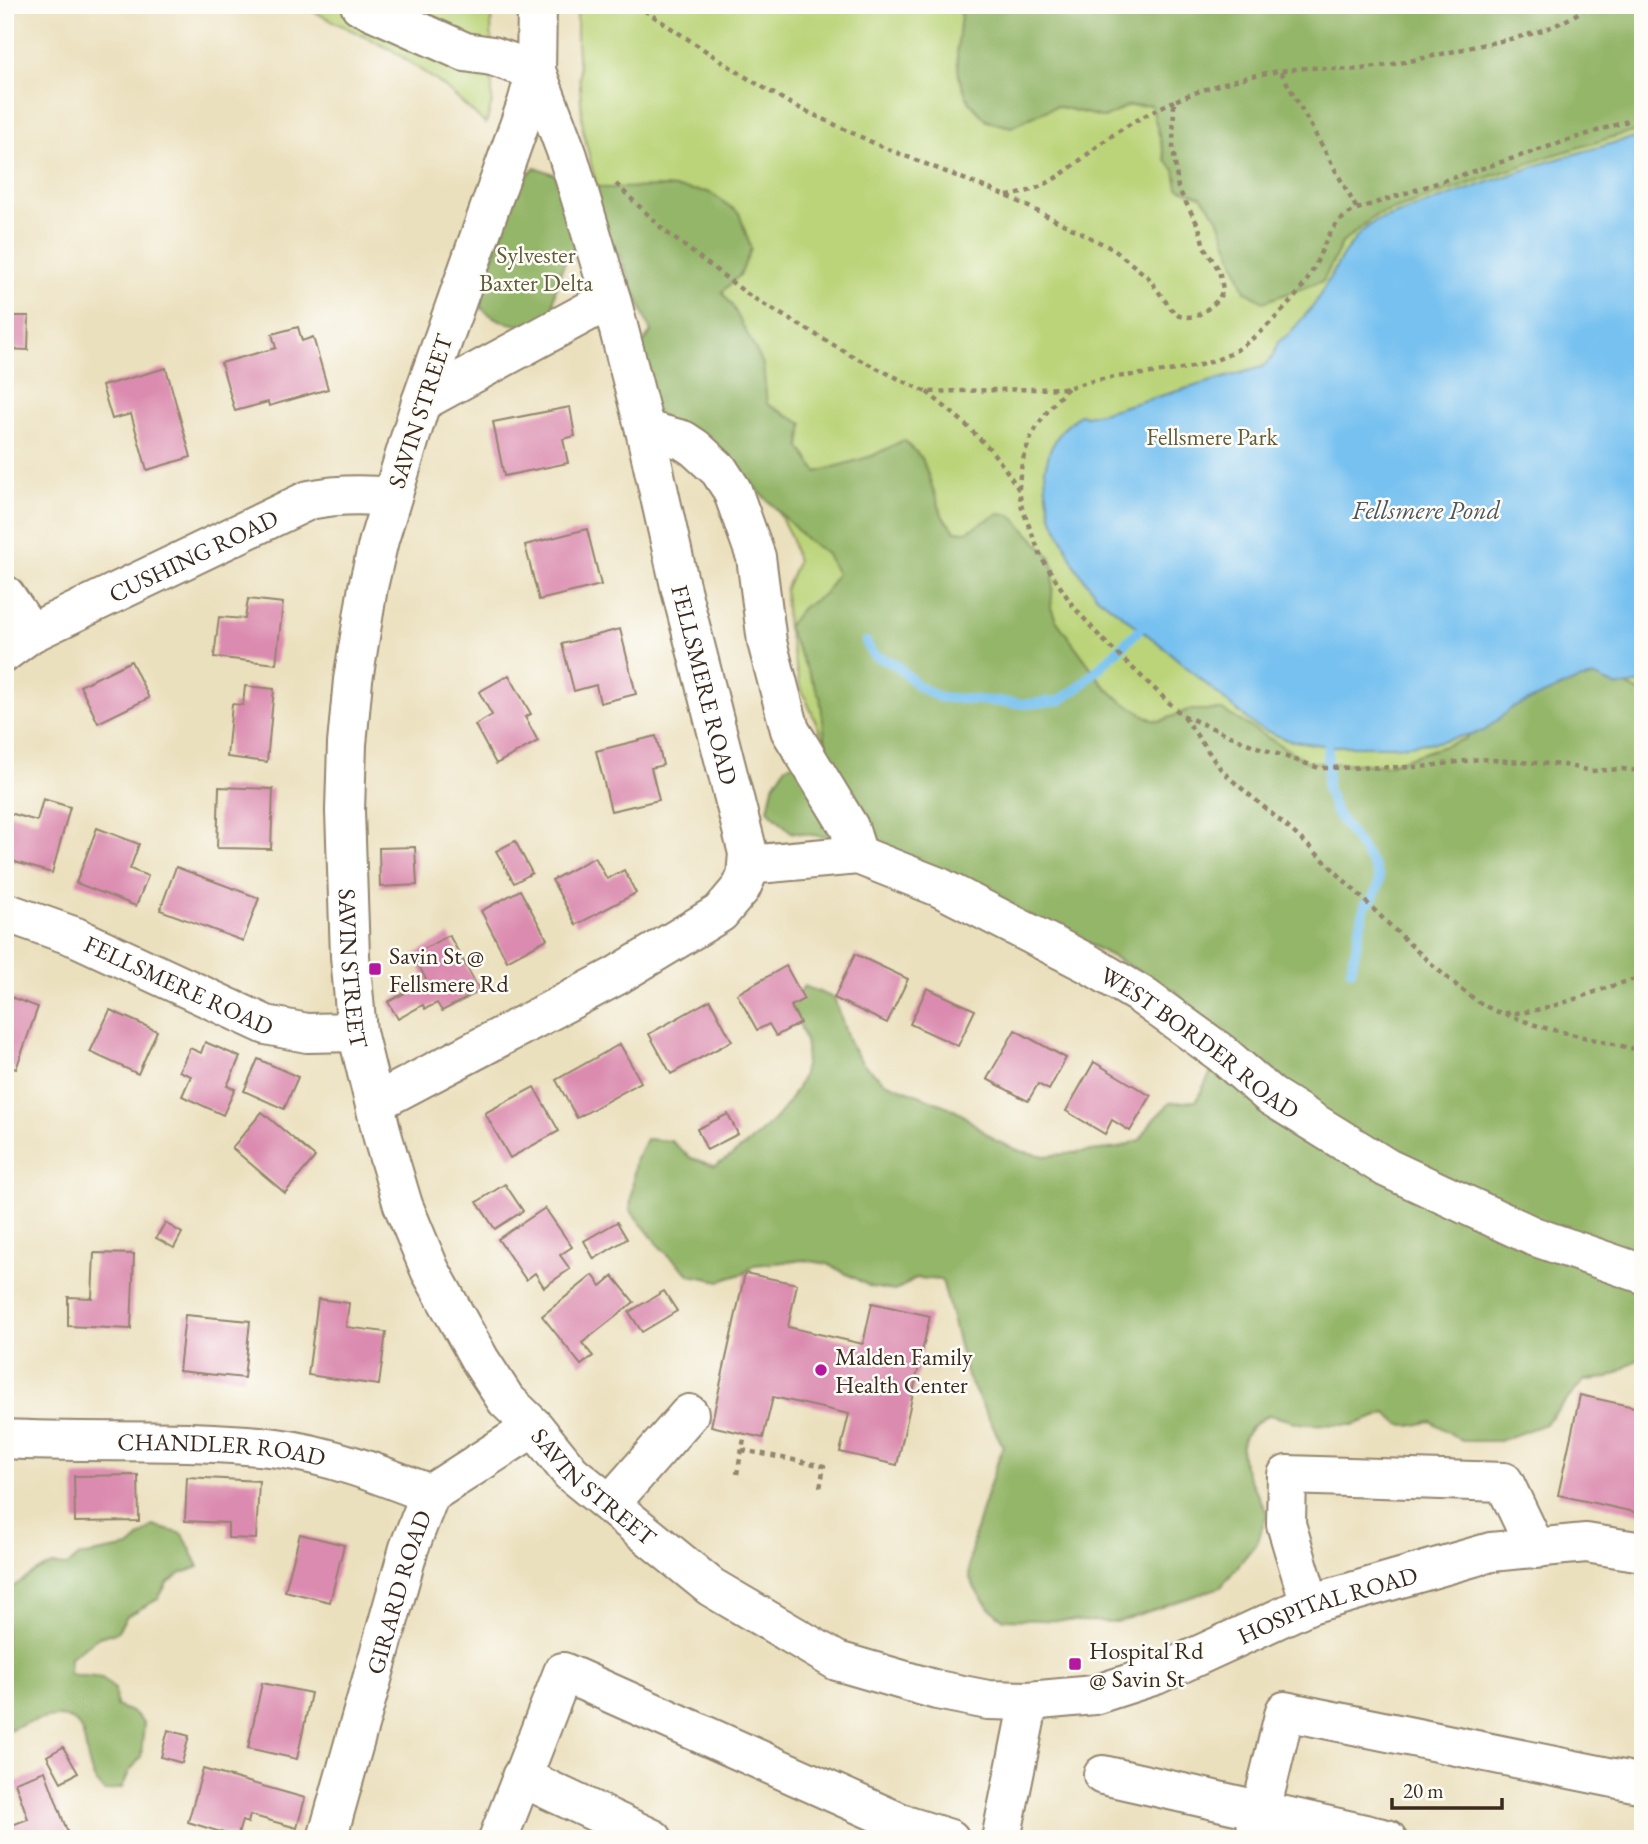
<svg xmlns="http://www.w3.org/2000/svg" width="1648" height="1844" viewBox="0 0 1648 1844" font-family="'EB Garamond',serif">
<rect width="100%" height="100%" fill="#fdfcf7"/>
<filter id="ink" filterUnits="userSpaceOnUse"><feTurbulence type="fractalNoise" baseFrequency=".0143" numOctaves="2"/><feDisplacementMap in="SourceGraphic" scale="14" xChannelSelector="R" yChannelSelector="G"/><feConvolveMatrix kernelMatrix="1 2 1 2 8 2 1 2 1" color-interpolation-filters="sRGB"/></filter>
<filter id="wash" filterUnits="userSpaceOnUse"><feTurbulence type="fractalNoise" baseFrequency=".00686" numOctaves="4" result="noise"/><feDisplacementMap in="SourceGraphic" scale="28" xChannelSelector="R" yChannelSelector="G"/><feGaussianBlur stdDeviation="1.57" result="paint"/><feColorMatrix in="noise" values="0 0 0 0 0 0 0 0 0 0 0 0 0 0 0 0 0 1.4 0 .05"/><feComposite in="paint" operator="in"/></filter>
<g filter="url(#wash)">
<rect width="100%" height="100%" fill="#ebe0be"/>
<!-- green -->
<g fill="#bbd479" stroke="#7b7f4c" stroke-width="2">
<path d="M300,5H491L492,102L486,124L442,85L392,50Z"/>
<path d="M577,5H1643V1242L1286,1068L826,745L800,686L787,627L785,590L797,562L791,537L753,464L601,206L583,130L577,42Z"/>
</g>
<!-- forest -->
<g fill="#94b669" stroke="#687044" stroke-width="2">
<path d="M962,5H1643V131L1623,134L1547,157L1375,216L1342,243L1323,281L1263,302L1245,291L1218,218L1201,196L1178,188L1175,170L1166,161L1151,105L1127,106L1105,118L1056,106L1011,127L987,121L969,102L959,77L957,53Z"/>
<path d="M535,167L579,184L607,188L667,187L709,192L739,213L751,249L740,275L722,292L733,307L763,364L767,404L803,424L800,447L817,472L872,456L904,440L922,458L943,517L955,531L966,532L998,514L1011,515L1050,556L1054,570L1051,608L1056,620L1103,684L1121,701L1153,720L1161,721L1188,710H1222L1308,762L1387,765L1465,739L1508,698L1570,672L1614,678L1643,694V1359H1639L1609,1378L1585,1380L1545,1424L1499,1441H1462L1431,1421C1411,1426 1402,1432 1387,1413L1353,1425L1304,1424L1269,1415C1219,1440 1249,1476 1267,1513L1258,1541L1221,1587L1117,1622L1004,1619C989,1609 977,1595 970,1578C963,1556 995,1470 1003,1446L967,1376L942,1280L916,1278L895,1291L871,1287L828,1264L804,1260L754,1265L745,1273L720,1281L690,1275L661,1248L630,1210L635,1161L646,1139L671,1141L691,1158L715,1166C751,1145 803,1102 806,1058C808,1040 799,1022 791,1006L804,986L834,998L850,1044L863,1064L885,1082L956,1110L996,1141L1020,1151L1045,1156L1118,1148L1140,1140L1153,1120L1170,1103L1196,1101L1221,1053L1177,992L1067,932L855,841L791,832L768,810L773,786L786,766L809,758L826,745L820,697L787,627L802,608L824,594L837,574L826,553L807,540L712,444L661,427L627,365L651,332L619,254L588,238L569,252L559,276L555,292L552,319L544,326C519,326 500,325 481,308V291L520,183Z"/>
<path d="M153,1526L183,1534L199,1567L182,1573L167,1583L158,1599L127,1616L117,1632L99,1637L70,1657L69,1674L102,1678L115,1689L116,1706L131,1712L144,1723L141,1757L129,1772L122,1788L104,1791C101,1787 96,1783 94,1778C79,1752 96,1707 42,1719C28,1722 17,1725 5,1732V1592L37,1571L52,1565L67,1566L80,1556L129,1547Z"/>
</g>
<!-- water -->
<path fill="#77c1f0" stroke="#597687" stroke-width="2" d="M1643,137V683L1617,687L1596,677L1578,680L1512,708L1484,731L1437,742L1397,746H1328L1287,740L1255,726L1162,646L1097,596L1076,568L1051,515L1046,490L1045,469L1050,450L1061,431L1080,414L1086,416L1104,412L1262,367L1273,357L1278,342L1289,334L1314,305L1343,255L1360,233L1374,222L1547,162L1624,140Z"/>
<g fill="none" stroke-linecap="round" stroke-linejoin="round">
<!-- stream -->
<g stroke="#77c1f0" stroke-width="10">
<path d="M866,642L873,655L895,664L917,685L938,697L1026,704L1059,701L1078,688L1140,629"/>
<path d="M1328,746L1327,788L1335,811L1375,868L1379,878L1378,887L1372,899L1365,905L1351,970"/>
</g>
</g>
<g id="blocks">
<!-- building -->
<g fill="#db8baf">
<path d="M5,316H29L28,350L5,349Z"/>
<path d="M298,327L302,341L313,337L328,389L269,406L268,402L235,411L221,363L276,348L272,334Z"/>
<path d="M166,368L191,457L147,470L131,414L112,419L102,386Z"/>
<path d="M570,407L575,436L563,439L568,463L504,476L493,422Z"/>
<path d="M587,529L601,585L539,600L525,545Z"/>
<path d="M248,599L283,603L276,664L214,657L219,617L245,619Z"/>
<path d="M620,629L636,694L600,703L596,685L574,691L562,644Z"/>
<path d="M131,661L149,698L98,723L80,686Z"/>
<path d="M509,675L531,714L525,717L538,741L496,764L475,725L492,715L479,692Z"/>
<path d="M245,686L274,689L267,762L227,757L232,704L243,705Z"/>
<path d="M656,736L663,765L651,768L659,800L611,811L596,751Z"/>
<path d="M219,787L273,789L271,849L217,848Z"/>
<path d="M43,799L70,807L52,873L5,859V830L10,813L37,821Z"/>
<path d="M97,828L139,844L130,869L148,876L136,906L76,883Z"/>
<path d="M515,841L532,873L514,883L496,851Z"/>
<path d="M415,847L417,885L380,887L379,848Z"/>
<path d="M595,857L607,879L624,870L636,893L576,925L552,880Z"/>
<path d="M176,867L259,898L243,941L160,910Z"/>
<path d="M520,890L547,939L507,961L481,911Z"/>
<path d="M449,935L480,991L442,1011L437,1003L425,1009L423,1005L398,1019L388,1002L427,981L413,955Z"/>
<path d="M855,954L908,979L887,1023L834,998Z"/>
<path d="M786,966L804,999L791,1006L800,1023L776,1036L769,1024L757,1030L737,994Z"/>
<path d="M927,988L975,1010L958,1046L910,1024Z"/>
<path d="M5,995L38,1007L16,1069L5,1065Z"/>
<path d="M710,1000L732,1041L671,1074L649,1034Z"/>
<path d="M110,1010L157,1031L138,1074L90,1052Z"/>
<path d="M1015,1030L1066,1058L1049,1090L1038,1084L1028,1101L987,1079Z"/>
<path d="M205,1042L240,1057L227,1086L235,1089L223,1115L182,1096L191,1076L179,1071L190,1048L201,1053Z"/>
<path d="M620,1044L641,1082L577,1118L556,1080Z"/>
<path d="M258,1059L298,1077L284,1109L244,1091Z"/>
<path d="M1094,1062L1151,1096L1130,1131L1112,1120L1105,1134L1066,1111Z"/>
<path d="M534,1087L559,1131L510,1158L485,1113Z"/>
<path d="M262,1112L315,1157L285,1193L232,1148Z"/>
<path d="M728,1114L738,1134L707,1150L697,1129Z"/>
<path d="M505,1184L523,1211L495,1229L477,1202Z"/>
<path d="M545,1208L572,1247L560,1255L570,1269L544,1287L535,1273L526,1280L498,1239Z"/>
<path d="M617,1222L627,1239L594,1259L584,1241Z"/>
<path d="M165,1223L182,1233L174,1248L156,1238Z"/>
<path d="M94,1253L134,1254L131,1329L68,1326V1297L92,1298Z"/>
<path d="M745,1273L797,1284L788,1327L863,1344L872,1303L930,1316L897,1465L840,1452L849,1414L773,1397L763,1438L711,1426Z"/>
<path d="M593,1275L601,1286L613,1276L634,1302L582,1343L593,1356L581,1365L542,1316Z"/>
<path d="M664,1291L677,1311L642,1332L629,1312Z"/>
<path d="M318,1299L349,1303L346,1327L386,1332L379,1385L308,1375Z"/>
<path d="M185,1315L250,1321L244,1378L179,1371Z"/>
<path d="M1580,1395L1643,1409V1514L1558,1495Z"/>
<path d="M138,1475L139,1521L75,1522L74,1476Z"/>
<path d="M187,1477L259,1481L256,1539L228,1538V1523L185,1521Z"/>
<path d="M300,1534L344,1545L330,1602L285,1591Z"/>
<path d="M262,1683L311,1693L297,1759L248,1748Z"/>
<path d="M168,1730L189,1736L182,1763L161,1757Z"/>
<path d="M63,1747L78,1773L61,1782L47,1756Z"/>
<path d="M203,1769L305,1798L297,1828L250,1815L248,1823L242,1821L237,1837L188,1822Z"/>
<path d="M45,1771L70,1839H17L12,1825L28,1819L15,1782Z"/>
</g>
</g>
</g>
<g filter="url(#ink)">
<use href="#blocks" fill-opacity="0" stroke="#93856e" stroke-width="2"/>
<g fill="none" stroke-linecap="round" stroke-linejoin="round">
<!-- minor casing -->
<g stroke="#93856e" stroke-width="42">
<g id="minor">
<path id="s1" d="M360,5L465,52L492,56L536,71L568,156L611,299L645,430L680,586L748,853L746,877L741,888L720,913L616,976L375,1103"/>
<path id="s2" d="M537,5L536,71L527,103L421,402L379,540L368,587L353,680L347,744L345,811L350,956L357,1032L383,1138L403,1205L430,1270L480,1360L506,1400L534,1427L571,1473L711,1587L837,1661L937,1690L988,1700L1029,1701L1094,1695L1156,1675L1310,1604L1491,1552L1586,1543L1643,1552"/>
<path d="M421,402L611,299"/>
<path d="M645,430L683,440L695,448L719,470L732,490L756,557L767,642L790,730L849,827L858,855"/>
<path d="M5,595L31,633"/>
<path id="s3" d="M5,652L31,633L309,500C338,494 363,494 391,497"/>
<path id="s4" d="M748,865L858,855L939,887L1089,964L1141,995L1221,1053L1271,1096L1387,1168L1533,1236L1643,1274"/>
<path id="s5" d="M5,912L76,937L266,1025L307,1033L357,1032"/>
<path id="s6" d="M5,1439C96,1444 186,1437 277,1448C330,1455 381,1475 430,1494"/>
<path d="M610,1504L689,1414"/>
<path d="M1310,1604L1286,1524L1287,1475L1504,1482L1536,1549"/>
<path d="M1103,1775L1387,1839"/>
<path d="M521,1777L653,1839"/>
<path id="s7" d="M327,1839L409,1548L430,1494L534,1427"/>
<path d="M498,1839L563,1672L908,1826L950,1839"/>
<path d="M1001,1839L1029,1701"/>
<path d="M1254,1839L1285,1711L1643,1784"/>
</g>
</g>
<!-- path -->
<g stroke="#93856e" stroke-width="4.5" stroke-dasharray="5 5" stroke-linecap="butt">
<path d="M636,5L744,76L791,104L880,146L1007,196L1113,249L1148,277L1171,309L1179,316L1189,317L1198,315L1210,307L1219,299L1223,289L1219,270L1204,247L1199,227L1178,188L1173,147L1174,101C1218,83 1261,71 1308,68C1326,67 1343,71 1361,69C1402,64 1441,54 1481,45C1520,37 1557,31 1589,5"/>
<path d="M1281,72L1357,209"/>
<path d="M616,184L666,232L750,296L854,357L926,392L1068,388C1121,368 1190,380 1238,349C1261,334 1296,300 1309,277C1325,249 1326,224 1357,209L1643,116"/>
<path d="M1007,196C1049,191 1075,163 1107,139C1128,124 1151,112 1174,101"/>
<path d="M927,392L962,421L991,450L1006,470L1019,490L1022,508L1042,559L1073,606L1101,638L1182,715L1254,746L1319,768L1421,767L1480,759L1564,765L1591,771L1622,769L1643,771"/>
<path d="M1019,489C1020,448 1039,417 1068,388"/>
<path d="M1184,717L1220,768L1232,780C1261,805 1290,828 1317,854C1349,883 1468,1010 1503,1013C1548,1015 1599,987 1643,977"/>
<path d="M1505,1014L1541,1027L1643,1051"/>
<path d="M742,1450L824,1466L820,1488"/>
<path d="M737,1474L745,1434"/>
</g>
<!-- minor -->
<use href="#minor" stroke="#fff" stroke-width="38"/>
</g>
</g>
<!-- markers -->
<g fill="#b5179e" stroke="#fdfcf7" stroke-width="2.5">
<rect x="368" y="962" width="14" height="14" rx="3.5"/>
<circle cx="821" cy="1370" r="7"/>
<rect x="1068" y="1657" width="14" height="14" rx="3.5"/>
</g>
<g text-anchor="middle" dominant-baseline="central" stroke-width="5" stroke-linejoin="round" paint-order="stroke">
<!-- park labels -->
<g font-size="24" fill="#615d39" stroke="#fdfcf7">
<text x="536" y="254">Sylvester<tspan x="536" dy="28">Baxter Delta</tspan></text>
<text x="1212" y="436">Fellsmere Park</text>
</g>
<!-- street labels -->
<g font-size="24" fill="#3b2a1e" stroke="#fdfcf7">
<text transform="translate(420 411) rotate(-72)">SAVIN STREET</text>
<text stroke="none"><textPath href="#s3" startOffset="212">CUSHING ROAD</textPath></text>
<text stroke="none"><textPath href="#s1" startOffset="826">FELLSMERE ROAD</textPath></text>
<text stroke="none"><textPath href="#s2" startOffset="992">SAVIN STREET</textPath></text>
<text stroke="none"><textPath href="#s5" startOffset="189">FELLSMERE ROAD</textPath></text>
<text stroke="none"><textPath href="#s4" startOffset="502">WEST BORDER ROAD</textPath></text>
<text stroke="none"><textPath href="#s6" startOffset="217">CHANDLER ROAD</textPath></text>
<text stroke="none"><textPath href="#s2" startOffset="1580">SAVIN STREET</textPath></text>
<text stroke="none"><textPath href="#s7" startOffset="257">GIRARD ROAD</textPath></text>
<text stroke="none"><textPath href="#s2" startOffset="2394">HOSPITAL ROAD</textPath></text>
</g>
<!-- poi labels -->
<g font-size="24" fill="#3b2a1e" stroke="#fdfcf7" text-anchor="start">
<text x="389" y="955">Savin St @<tspan x="389" dy="28">Fellsmere Rd</tspan></text>
<text x="835" y="1356">Malden Family<tspan x="835" dy="28">Health Center</tspan></text>
<text x="1089" y="1650">Hospital Rd<tspan x="1089" dy="28">@ Savin St</tspan></text>
</g>
<!-- water labels -->
<g font-size="26" font-style="italic" fill="#4d575d" stroke="#fdfcf7">
<text x="1426" y="510">Fellsmere Pond</text>
</g>
</g>
<!-- margin -->
<rect width="1648" height="1844" fill="none" stroke="#fdfcf7" stroke-width="28"/>
<!-- scale -->
<path d="M1392 1798v10h110v-10" fill="none" stroke="#3b2a1e" stroke-width="3.5"/>
<text x="1403" y="1798" font-size="21" fill="#3b2a1e" stroke="#fdfcf7" stroke-width="5" paint-order="stroke">20 m</text>
</svg>
